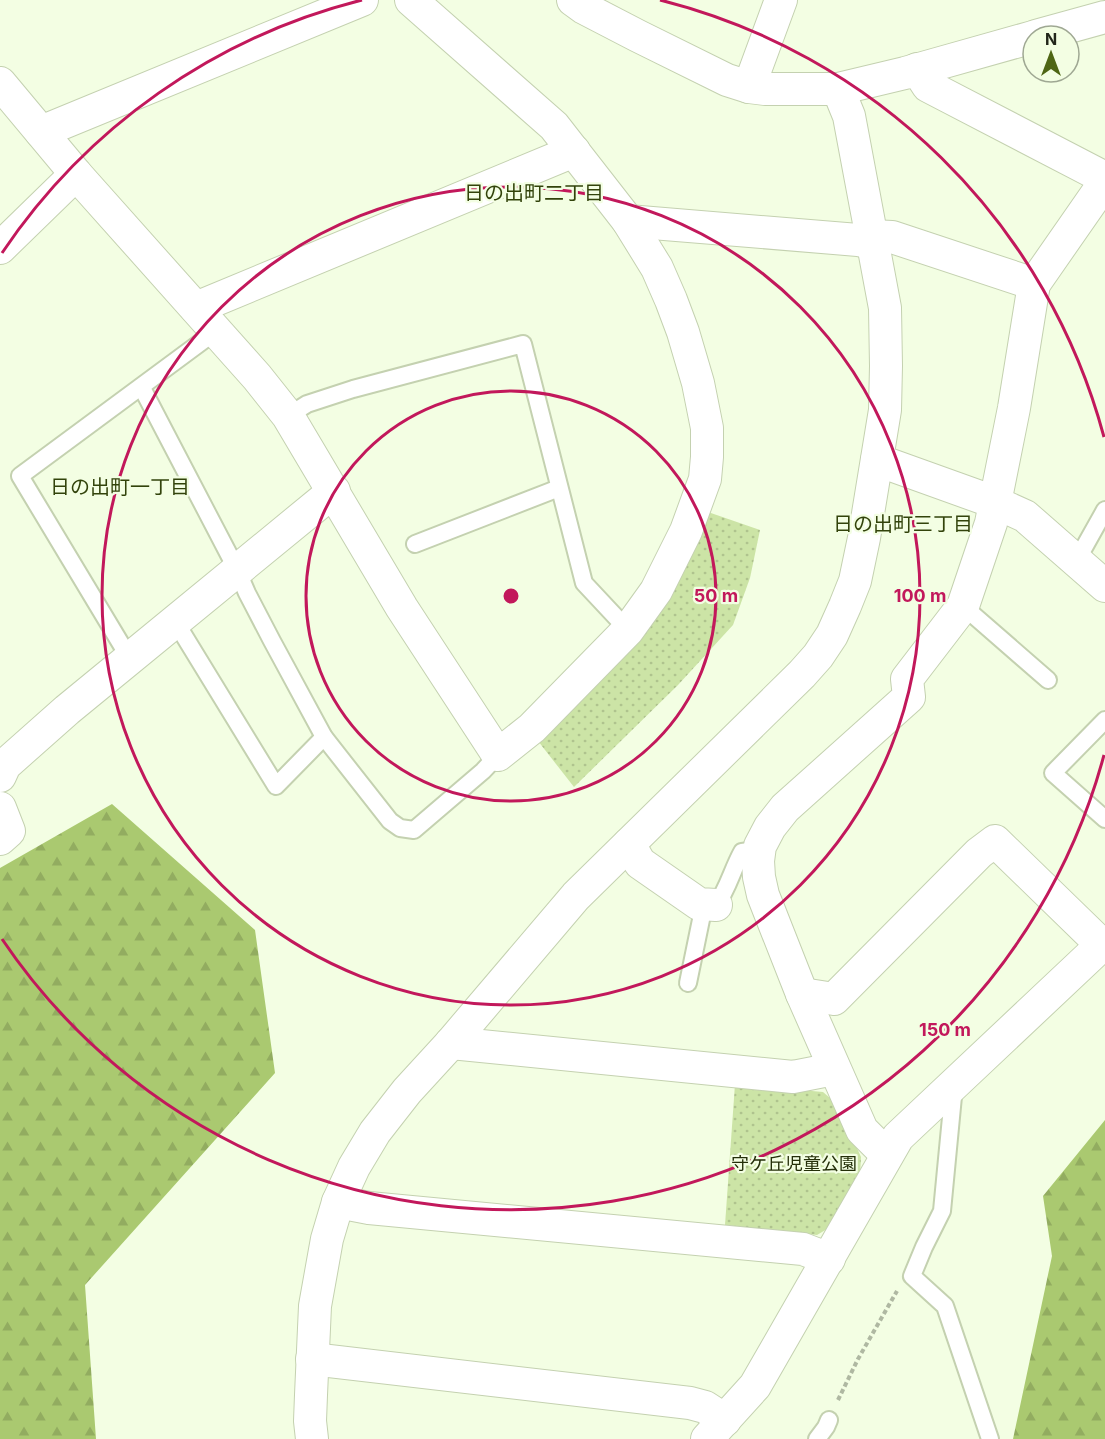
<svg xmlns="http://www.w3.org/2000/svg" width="1105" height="1439" viewBox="0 0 1105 1439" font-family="Inter,'Noto Sans JP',sans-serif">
<defs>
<pattern id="forest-firs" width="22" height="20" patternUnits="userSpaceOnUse" patternTransform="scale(1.5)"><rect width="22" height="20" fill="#aac970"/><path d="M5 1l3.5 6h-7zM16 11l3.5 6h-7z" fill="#92ac60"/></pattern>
<pattern id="park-dots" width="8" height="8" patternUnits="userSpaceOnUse" patternTransform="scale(1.5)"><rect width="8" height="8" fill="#cce4a6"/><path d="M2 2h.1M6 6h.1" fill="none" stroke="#afc38e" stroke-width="1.8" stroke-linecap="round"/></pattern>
</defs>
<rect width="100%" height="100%" fill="#f3fee3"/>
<!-- forest -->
<g fill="url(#forest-firs)">
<path d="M112,804L255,930L275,1073L85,1285L96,1439H0V868Z"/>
<path d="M1105,1120V1439H1013L1052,1256L1043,1196Z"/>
</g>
<!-- park -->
<g fill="url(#park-dots)">
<path d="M708,512L760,530L750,578L733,625L678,685L574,787L538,741Z"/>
<path d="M735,1084L823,1092L837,1104L861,1157L860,1176L832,1226L817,1235L725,1225Z"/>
</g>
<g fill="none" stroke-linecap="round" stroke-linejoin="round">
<!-- service casing -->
<g stroke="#c4d1b0" stroke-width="20">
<g id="service">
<path d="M142,388L237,570L247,593L272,641L324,737L390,821L400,828L414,830L483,771L498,755"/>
<path d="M288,416L307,404L353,389L523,344L584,583L628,630"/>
<path d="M415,544L559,488"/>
<path d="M1077,560L1105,510"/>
<path d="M963,606L1048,680"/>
<path d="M175,621L276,786L324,737"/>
<path d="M130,659L20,476L216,331"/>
<path d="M1105,720L1053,773L1105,819"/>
<path d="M716,905C728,889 732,870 742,852L749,851H760"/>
<path d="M688,983L704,905"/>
<path d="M954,1086L942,1211L924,1247L912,1276L945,1306L990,1439"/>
<path d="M817,1439L826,1427L829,1420"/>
</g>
</g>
<!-- minor casing -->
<g stroke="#c4d1b0" stroke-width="34">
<g id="minor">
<path d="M573,0L584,8L638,36L727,80L749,87L765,89H838L905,73L1033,37"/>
<path d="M1036,36L1105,17"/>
<path d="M917,69L928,86L1105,178"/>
<path d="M0,83L76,174L257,377L288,416L402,608L498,755L532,728L628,630L656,591L686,531L705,479L707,457V428L698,383L683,332L671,300L657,268L628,221L554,126L411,0"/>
<path d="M749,87L781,0"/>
<path d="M41,132L362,0"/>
<path d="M628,221L858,240L874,243"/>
<path d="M872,236L892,237L1034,284"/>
<path d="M0,248L76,174"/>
<path d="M196,308L574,151"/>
<path d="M877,460L994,502L1025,516L1105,586"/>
<path d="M0,776L5,765L67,710L334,491"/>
<path d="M0,808L9,831L0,839"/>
<path d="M629,844L640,863L699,904L716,905"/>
<path d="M802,994L834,999L979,853L995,841L1102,945"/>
<path d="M451,1043L793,1077L834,1069"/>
<path d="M887,1155L862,1130L802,994L763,895L759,877L758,861L760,846L770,827L785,808L909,697L907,679L963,606L991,523L1014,408L1034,284L1105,182"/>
<path d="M338,1202L369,1208L803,1249L829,1259"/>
<path d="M312,1359L690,1403L705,1407L725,1420"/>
<path d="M312,1439L310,1421L311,1395L315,1306L327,1239L338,1202L354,1167L375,1132L407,1091L451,1043L576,896L802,674L818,656L832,635L845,606L855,581L864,538L885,410L886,366L885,308L849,116L838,89"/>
<path d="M707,1439L755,1386L898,1137L1105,942"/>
</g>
</g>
<!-- path -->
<path stroke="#afb8a2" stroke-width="4" stroke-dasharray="4.5 3" stroke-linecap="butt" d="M838,1400L858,1359L897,1291"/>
<!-- service -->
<use href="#service" stroke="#fff" stroke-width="16"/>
<!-- minor -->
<use href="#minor" stroke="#fff" stroke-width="32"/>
</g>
<!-- distance rings -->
<g fill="none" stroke="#c2185b" stroke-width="3">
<circle cx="511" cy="596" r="205"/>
<circle cx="511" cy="596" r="409"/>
<path d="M1104 755A614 614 0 0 1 2 939M2 253A614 614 0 0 1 362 0M660 0A614 614 0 0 1 1104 437"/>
</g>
<g text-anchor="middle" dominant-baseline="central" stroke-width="4.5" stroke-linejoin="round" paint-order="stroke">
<!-- park labels -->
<g font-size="18" fill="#242f09" stroke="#f3fee3">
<text x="794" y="1163">守ケ丘児童公園</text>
</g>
<!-- neighbourhood labels -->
<g font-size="20" fill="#32430b" stroke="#f3fee3">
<text x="534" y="193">日の出町二丁目</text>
<text x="120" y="487">日の出町一丁目</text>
<text x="903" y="524">日の出町三丁目</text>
</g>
</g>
<circle cx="511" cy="596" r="9" fill="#c2185b" stroke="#f3fee3" stroke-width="3"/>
<g font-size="18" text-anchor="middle" font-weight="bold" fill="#c2185b" stroke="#f3fee3" stroke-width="4.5" stroke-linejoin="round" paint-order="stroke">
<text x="716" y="602">50 m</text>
<text x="920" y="602">100 m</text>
<text x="945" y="1036">150 m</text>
</g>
<!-- north arrow -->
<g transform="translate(1051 54)"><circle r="28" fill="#f3fee3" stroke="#9fa893" stroke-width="1.5"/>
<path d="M0-4.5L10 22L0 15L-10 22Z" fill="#4e6614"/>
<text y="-9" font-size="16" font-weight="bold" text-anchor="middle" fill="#22261a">N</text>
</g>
</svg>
